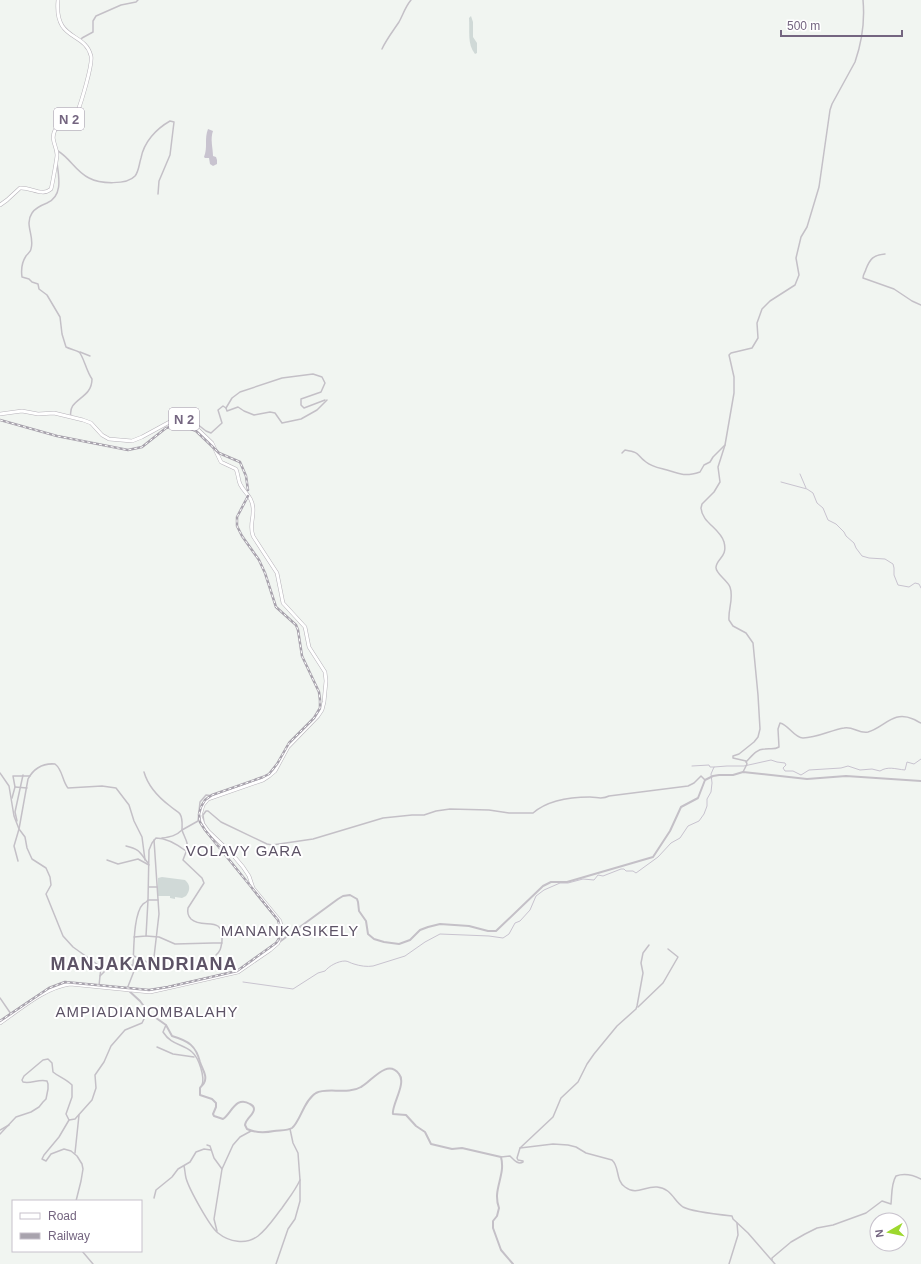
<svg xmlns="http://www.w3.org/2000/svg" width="921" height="1264" viewBox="0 0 921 1264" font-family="Arial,sans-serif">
<rect width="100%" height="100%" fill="#f1f5f1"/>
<!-- green -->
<g fill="#d0d9d7">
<path d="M471,16L473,22V37L477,43V53L475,54C467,44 470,31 469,18Z"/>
<path d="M162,877L185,880C191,885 190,891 186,896L182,898L175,897V899L170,898V896H158V878Z"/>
</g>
<!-- water -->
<path fill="#c8c3cf" d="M208,129L213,131C210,139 213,148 213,156L216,157L217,160V164L213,166L210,164L209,158H205L204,157C208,147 204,139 208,129Z"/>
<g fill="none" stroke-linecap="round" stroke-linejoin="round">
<!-- stream -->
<g stroke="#c8c3cf" stroke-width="1">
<path d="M800,474L806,488"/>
<path d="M781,482L807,489L813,493L817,503L823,508L828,520L836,524L844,532L846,536L854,543L856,548L862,556L869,558L885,559L893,564L894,568V575L898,585L909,587L915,583L919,584L921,588"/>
<path d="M692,766L709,765L710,767H714"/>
<path d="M243,982L293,989L318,973L325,971C329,966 338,961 345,961C348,961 350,963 354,964C360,966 367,967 373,966L405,956L425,942L440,934L489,936L503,938L509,934L515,923L520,921L530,910L536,896L544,890L560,883H568L583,879L594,880L598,875L603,876L621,869H624L626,871H633L636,873L658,857L671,843L680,838L688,826L699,821L704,814L707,806V799L711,792L712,783L711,774L714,767L727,766H744L771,760L777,762L785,763L786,765L783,768L785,771H793L801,775L809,770L841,768L848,766L860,770L872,769L880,771C888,766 895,769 905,770L907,762L914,764L921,759"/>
</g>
<!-- primary casing -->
<g stroke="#b7b3ba" stroke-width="4">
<g id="primary">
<path d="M0,205L7,200L20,188C31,187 42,197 51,189C52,186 57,158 57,155C57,146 50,140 55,130C59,122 71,121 77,113C81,103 93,64 91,56C85,31 54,42 58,0"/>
<path d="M0,414L22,411L38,414L54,413L83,420L91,423L102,435L109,439L132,441L142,437L175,419H184L189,421L212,443L221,462L236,469C238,473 238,479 240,484C245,494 252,496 253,508C254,519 249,525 253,536L277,573L283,603L305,627L309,647L325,672L326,681L324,702L322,710L318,716L288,747L275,771L269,776L263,780L208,799L203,805L200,816L203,824L208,831L232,854L243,867L249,876L253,888L280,921L282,931L278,943L270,950L238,972L168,988L150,992L70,984C44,988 22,1008 0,1023"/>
</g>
</g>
<!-- minor -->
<g stroke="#c4c0c7" stroke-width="1.5">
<path d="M81,40L82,38L93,32V21L96,16L121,5L136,2L138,0"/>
<path d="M382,49C386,40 393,31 399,22C403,15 405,7 411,0"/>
<path d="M58,151C70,158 76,172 89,178C100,184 127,185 135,176C139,171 139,164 141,158C144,142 156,129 170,121L174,122L170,155L159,181L158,194"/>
<path d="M57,163C59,177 63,196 47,203C42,205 35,208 32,213C24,225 35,236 31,249C31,252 27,254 26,256C22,262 21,270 22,277L29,279L32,282L38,284L39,289L47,295L60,317L62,334L66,347C70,349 75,350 79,352C83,355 87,373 92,379C92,400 67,398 71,417"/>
<path d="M885,254C873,255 870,259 866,269C865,273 863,274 863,278L894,289L912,301L921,305"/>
<path d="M80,352L90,356"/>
<path d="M226,408L232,398L240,392L282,378L313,374L322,377L325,383L321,392L301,399V405L304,408L325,400"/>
<path d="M189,421L192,420L206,431L211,433L222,423L218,410L223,406L226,408L227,411L238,407L244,411L254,415L270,412L275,413L282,423L301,419L317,410L327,400"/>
<path d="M622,453L625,450C642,453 635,454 646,462C652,467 660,468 667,470C682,474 684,477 700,472L704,465L710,462L713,457L725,445"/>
<path d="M746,762C752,756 756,749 765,749C770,748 774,750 779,747L778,729L780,723C789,725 794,738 803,738C817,738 831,730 844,728C853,726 859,734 868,732C885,727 893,710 913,719C916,720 918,722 921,723"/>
<path d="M144,772C148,786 158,797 170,806C173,809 178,811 180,814C183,819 182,824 182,830C176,836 170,837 162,838"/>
<path d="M743,772L747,764L746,761L733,758V756L739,754L754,742L758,737L760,729L758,695L753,643L746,633L733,626L729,620C728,609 734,598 730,587C727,580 715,573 716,567C717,558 728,557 724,542C720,528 702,523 701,508L702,504L714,492L720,482L718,467L725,445L734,393V377L729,355L731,353L752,348L758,338L757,323L762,309L770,301L795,285L799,275L796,258L801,237L807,227L819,187L830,110L832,104L855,62C862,42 865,22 863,0"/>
<path d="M0,773L9,786L14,816L19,829L14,846L18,861"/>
<path d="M15,787L27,788"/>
<path d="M12,798L15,787L13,776H30"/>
<path d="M17,821L15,812L23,775"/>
<path d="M204,823L203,815L206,811H208L221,822L267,844L272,845L313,839L383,818L412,815H424L436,811L450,809L489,810L509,813H533C548,800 570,797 590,797C597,797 602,800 609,796L688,786L694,783L701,776L705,780"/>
<path d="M126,846C140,849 140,853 148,863"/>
<path d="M186,852L183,860L202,878L204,883L188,908C187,913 188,916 191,919C203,930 224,914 222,941C221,947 221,951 216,955"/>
<path d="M107,860L118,864L138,859L149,865"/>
<path d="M149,887H157"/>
<path d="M146,936L159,937L175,944L213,943H222"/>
<path d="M134,937L146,936L148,900H158"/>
<path d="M134,956L147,962L153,960L154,957L159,914L154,840"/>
<path d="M100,976L101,967L73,947L63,936L46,894L51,885L50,877L46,868L32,859L27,848L25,837L19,829L28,779C34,768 43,763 55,764C63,770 62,781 68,788L102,786L116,788L129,805L134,821L142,837L145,860"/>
<path d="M99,986L100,976L109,967L133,965C134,951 133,914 143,904C145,903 147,902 148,900L149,850L152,843L156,838C167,838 178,845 186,851C190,844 184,837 182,830L198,821L200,802L206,795L215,796"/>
<path d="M127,989L134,971L133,965"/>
<path d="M0,998L11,1014"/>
<path d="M638,1007L663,983L678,957L668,949"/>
<path d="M166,1025L163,1032C172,1046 182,1043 192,1052C199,1058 205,1077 202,1085"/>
<path d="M157,1047L173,1054L194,1057"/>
<path d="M69,1120L59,1137L44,1155L42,1159L46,1161L51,1154L64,1149L71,1151L77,1156L82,1164L83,1169L81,1181L76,1201"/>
<path d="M0,1130L9,1125"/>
<path d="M0,1134L16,1117L31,1112L39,1107L43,1102L46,1099L48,1089V1084L47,1081C38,1079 31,1084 23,1082L22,1080L24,1076L43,1060L48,1059L52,1063L53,1072C59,1077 66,1079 72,1085V1097L66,1114L69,1120L75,1119L92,1100L96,1088L95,1075L104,1062L111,1046L125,1030L142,1023L148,1011"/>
<path d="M207,1145L210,1146L214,1158L222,1169"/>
<path d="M520,1148L553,1144L568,1145L576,1147L586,1153L612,1160C620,1167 615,1180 625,1187C637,1196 644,1186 657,1187C671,1188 674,1201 683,1207C690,1211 723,1215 732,1216L733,1219L748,1233L775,1264"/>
<path d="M75,1153L79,1115"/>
<path d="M501,1157L510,1156C514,1160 518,1165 523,1162V1161L518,1160L517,1158L520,1148L553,1117L561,1098L578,1082L587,1064L594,1054L617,1026L636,1009L637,1006L643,973L641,963L643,953L649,945"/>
<path d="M184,1166C185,1170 185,1174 186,1178C189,1189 210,1227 218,1233C229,1242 246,1245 258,1236C268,1228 274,1218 282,1208C288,1199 295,1191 300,1180"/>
<path d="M154,1198L156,1190L172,1177L178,1169L190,1162L196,1152L204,1149L211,1150"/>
<path d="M217,1231L214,1219L222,1169L233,1145L240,1137L251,1131"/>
<path d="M82,1251L93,1264"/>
<path d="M772,1260V1258L791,1242L805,1234L817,1228L833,1225L866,1213L882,1201L891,1204C892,1195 891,1184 896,1176C904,1173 913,1175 921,1179"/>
<path d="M276,1264L288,1229L295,1219L300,1201V1180L298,1153L293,1143L290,1129"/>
<path d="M729,1264L738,1235L737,1223"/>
</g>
<!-- tertiary -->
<g stroke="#c4c0c7" stroke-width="2">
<path d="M278,943L338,899L343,896L350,895L357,899L358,902L359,911L366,921L368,934L374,939L384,942L399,944L410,940L420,930L428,927L440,924L469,926L488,931H496L543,886L551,882H567L653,857L670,831L681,807L698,798L705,780L713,776L719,775H733L743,772L807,779L846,776L921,781"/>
<path d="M128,990L140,1001L149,1013L166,1025L172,1036C189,1041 196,1046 200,1062C202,1069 208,1076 204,1083C203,1085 201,1086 200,1088V1095L212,1099L216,1103V1107L213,1114L214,1116L223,1119C231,1114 236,1095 250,1104C252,1105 254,1106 254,1109C254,1115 246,1118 245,1125L247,1129C256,1133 264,1133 274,1131C279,1130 287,1131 292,1128C300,1122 304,1100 316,1093C327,1087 348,1095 361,1087C371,1082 387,1058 399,1074C407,1083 391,1106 393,1114L406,1115L416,1126L425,1132L431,1144L452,1149L462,1148L501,1157C506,1176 492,1189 499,1208L497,1216L493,1221V1228L501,1250L513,1264"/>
</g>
<!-- primary -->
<use href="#primary" stroke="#fff" stroke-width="3"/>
<!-- rail casing -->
<g stroke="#a8a3ad" stroke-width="2.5">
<g id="rail">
<path d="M0,420L57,436L128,450L142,447L166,428L176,426L186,427L196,431L219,453L240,462L246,476L248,490"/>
<path d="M0,1021L49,988L65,982L149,990L168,987L237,971L276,943L279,939L281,931L278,920L205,830L200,822L199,814L201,807L205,800L212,795L263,777L269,774L277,764L289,743L314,718L320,708V700L319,692L302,656L298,630L296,625L276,607L265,573L259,560L242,536L237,526V517L248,496"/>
</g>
</g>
<!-- rail -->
<use href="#rail" stroke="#fff" stroke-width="1" stroke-dasharray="3" stroke-linecap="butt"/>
</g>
<g text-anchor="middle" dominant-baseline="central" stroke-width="4" stroke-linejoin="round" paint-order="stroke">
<!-- shield labels -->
<g fill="#fff" stroke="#9e93a6" stroke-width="1">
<rect x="54" y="108" width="30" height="22" rx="3"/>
<rect x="169" y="408" width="30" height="22" rx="3"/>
</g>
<g font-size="13" font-weight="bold" fill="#746580">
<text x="69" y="119">N 2</text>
<text x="184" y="419">N 2</text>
</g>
<!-- neighbourhood labels -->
<g font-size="15" letter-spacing="1" fill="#5d5366" stroke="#fff">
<text x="244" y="850">VOLAVY GARA</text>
<text x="290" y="930">MANANKASIKELY</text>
<text x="147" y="1011">AMPIADIANOMBALAHY</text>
</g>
<!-- district labels -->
<g font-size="18" font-weight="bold" letter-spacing="1" fill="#5d5366" stroke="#fff">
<text x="144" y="964">MANJAKANDRIANA</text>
</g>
</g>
<!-- legend -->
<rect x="12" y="1200" width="130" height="52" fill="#ffffff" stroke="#c7c1cc"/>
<rect x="20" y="1213" width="20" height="6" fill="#ffffff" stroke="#c7c1cc"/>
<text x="48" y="1220" font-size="12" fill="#746580">Road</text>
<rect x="20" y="1233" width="20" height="6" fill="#a8a3ad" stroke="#c7c1cc"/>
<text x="48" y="1240" font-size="12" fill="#746580">Railway</text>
<!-- north arrow -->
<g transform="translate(889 1232) rotate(261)"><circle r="19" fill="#ffffff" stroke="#c7c1cc"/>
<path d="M0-3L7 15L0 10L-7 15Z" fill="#9dd82e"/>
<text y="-6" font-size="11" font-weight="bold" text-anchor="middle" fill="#746580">N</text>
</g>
<!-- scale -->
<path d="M781 30v6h121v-6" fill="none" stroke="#746580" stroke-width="2"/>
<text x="787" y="30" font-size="12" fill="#746580" stroke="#ffffff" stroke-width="3" paint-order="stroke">500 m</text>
</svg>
